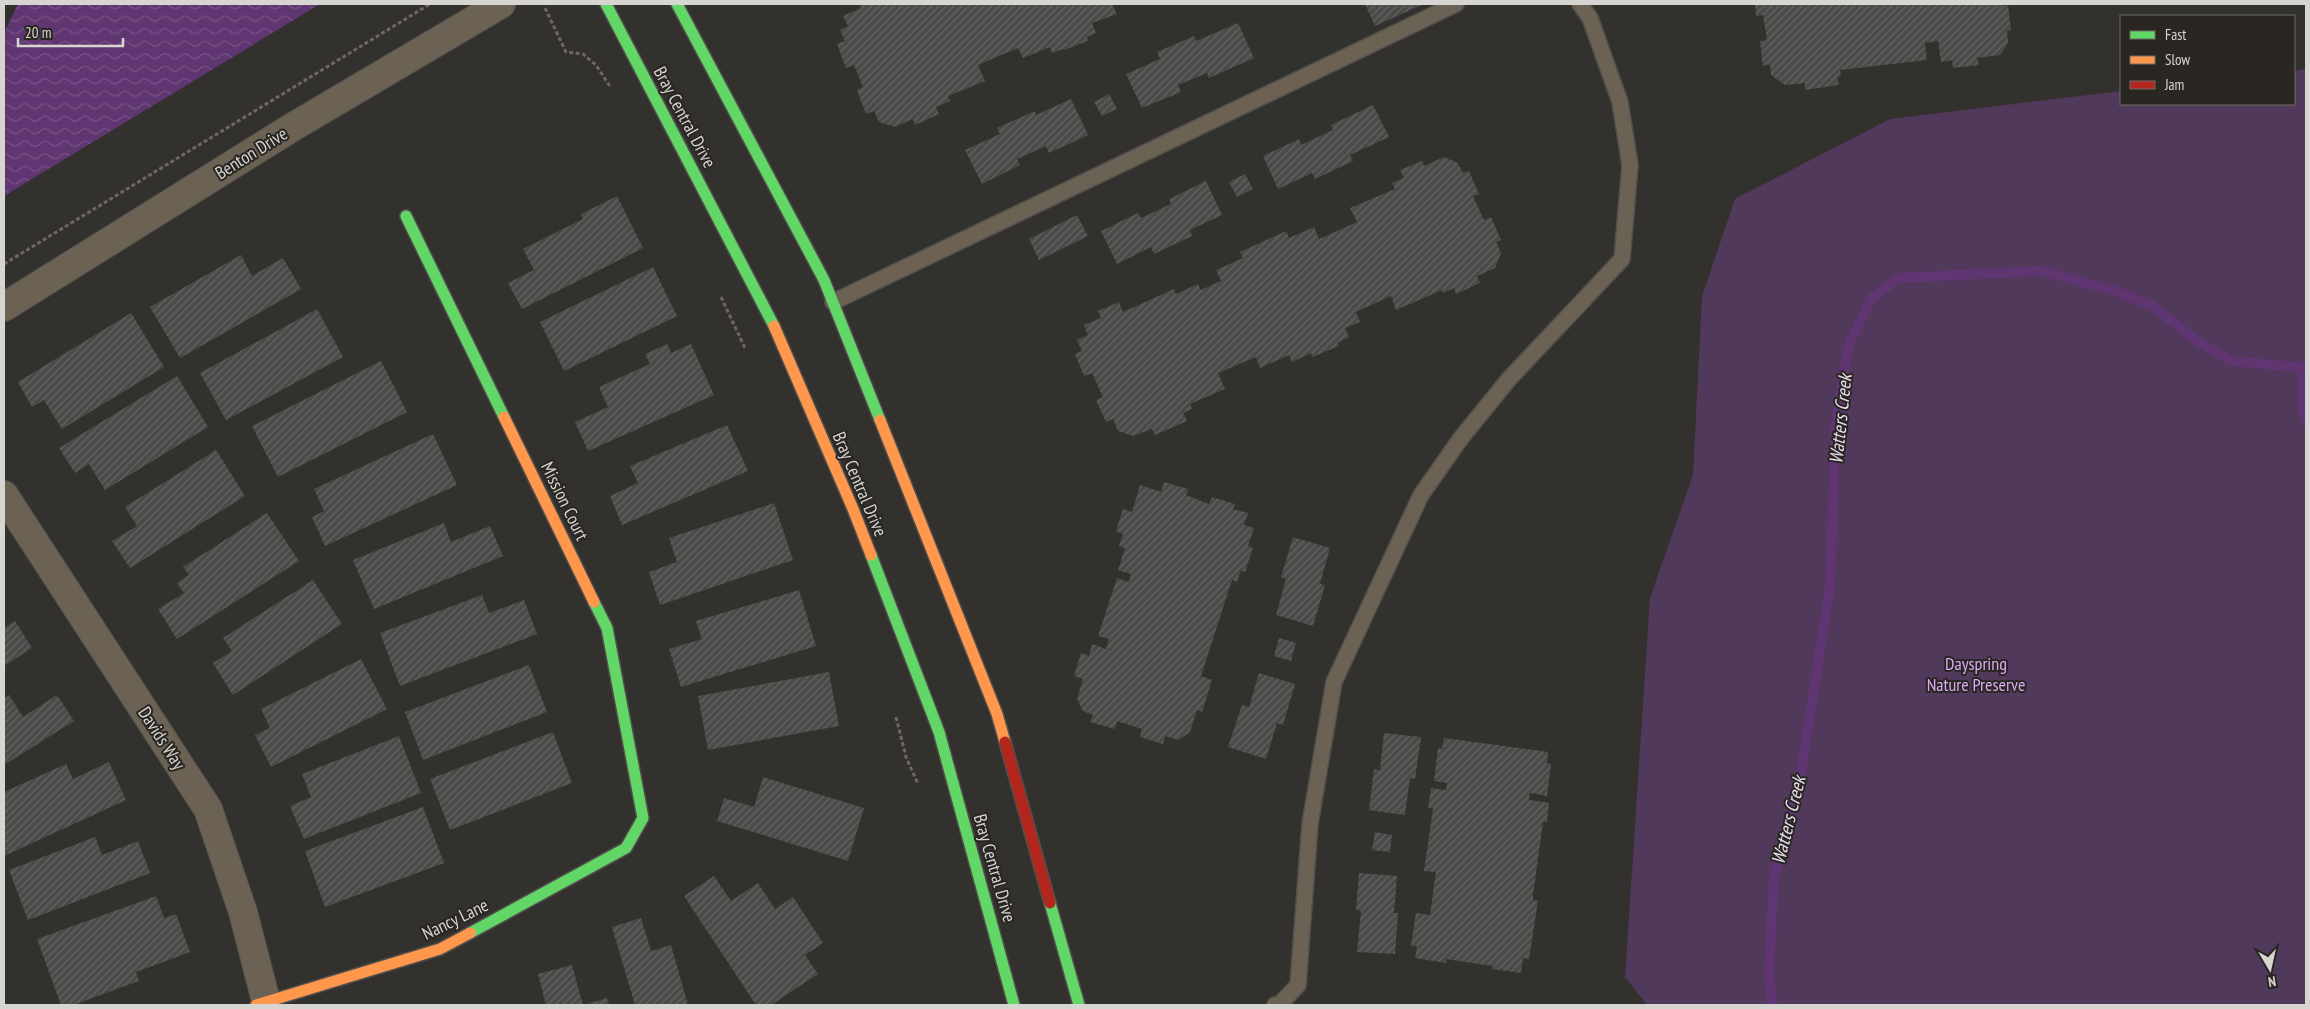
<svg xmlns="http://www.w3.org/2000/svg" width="2310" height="1009" viewBox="0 0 2310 1009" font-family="'PT Sans Narrow',sans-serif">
<defs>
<pattern id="water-waves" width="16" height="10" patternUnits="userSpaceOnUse" patternTransform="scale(1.25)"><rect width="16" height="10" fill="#5f3672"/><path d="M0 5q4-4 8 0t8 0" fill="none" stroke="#755285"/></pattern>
<pattern id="building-hatch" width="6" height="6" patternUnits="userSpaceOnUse" patternTransform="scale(1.25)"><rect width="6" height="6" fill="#4c4a48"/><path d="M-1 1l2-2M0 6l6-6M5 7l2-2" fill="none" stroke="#656362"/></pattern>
</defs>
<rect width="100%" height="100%" fill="#33312e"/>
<!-- green -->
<path fill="#50395b" d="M2306,69V1005H1647L1625,977L1650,598L1693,475L1702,296L1735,199L1890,119L2121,91V104H2294V71Z"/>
<!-- water -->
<path fill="url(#water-waves)" d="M18,4H320L4,196V33Z"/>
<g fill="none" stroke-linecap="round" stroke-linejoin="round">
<!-- stream -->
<g stroke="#5f3672" stroke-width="10">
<path d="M2302,368V406L2306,422"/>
<path d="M1772,1005L1769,974L1774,876L1800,779L1830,586L1836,421L1849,344L1872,298L1898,278L2041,271L2113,290L2153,306L2197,341L2231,361L2306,368"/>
</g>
</g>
<!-- building -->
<g fill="url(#building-hatch)">
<path d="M859,4H1112L1117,14L1092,23L1096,33L1087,37L1088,41L1064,50L1063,49L1052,53L1050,47L1023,58L1018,48L978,65L985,81L948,96L950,101L936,107L939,114L915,125L913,119L895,127L879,122L874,111L866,114L857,90L863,87L854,65L846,68L837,44L845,41L840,30L848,26L843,16L861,8Z"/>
<path d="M1365,4H1424L1375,26Z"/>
<path d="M1755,4H2003V6L2008,5L2011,30L2007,31L2008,43L2000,55L1977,58L1979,65L1953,68L1952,60L1941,62L1938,41L1925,43L1927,60L1840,70L1841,76L1837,77L1839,85L1805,90V83L1785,85L1771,75L1770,64L1763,66L1760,41L1767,40L1763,15L1756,16Z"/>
<path d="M1238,23L1254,58L1209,78L1207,73L1178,85L1181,92L1142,108L1126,74L1160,59L1157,52L1194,36L1196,41Z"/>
<path d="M1109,94L1117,109L1102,116L1094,102Z"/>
<path d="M1071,99L1088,135L1049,153L1046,146L1017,159L1020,165L982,184L965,150L1000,134L997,128L1035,111L1036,115Z"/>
<path d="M1373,105L1389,137L1350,155L1353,161L1315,179L1312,173L1278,189L1263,156L1299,139L1301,145L1333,130L1331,125Z"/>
<path d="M1444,157L1458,163L1463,173L1469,171L1479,194L1473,196L1484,220L1491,217L1501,240L1496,242L1501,253L1495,268L1477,276L1480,283L1456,294L1454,288L1443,293L1442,290L1396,310L1391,296L1356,312L1360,322L1345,328L1349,337L1337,343L1339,346L1312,357L1311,353L1292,362L1289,355L1260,368L1256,357L1218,373L1225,389L1190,404L1192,409L1183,413L1187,421L1155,435L1152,429L1133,436L1118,431L1113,419L1106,422L1096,400L1103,397L1092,373L1084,376L1075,354L1082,351L1077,340L1088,335L1084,325L1101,318L1098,311L1119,302L1123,312L1174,289L1176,294L1198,284L1201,290L1221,281L1216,270L1243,258L1240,252L1286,231L1289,238L1314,227L1319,239L1357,222L1350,208L1395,189L1392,183L1404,178L1400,170L1422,161L1424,166Z"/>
<path d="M1245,174L1253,189L1237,197L1229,182Z"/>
<path d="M1206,181L1222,215L1190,230L1192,236L1154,254L1151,247L1117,264L1101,231L1138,213L1141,218L1171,204L1169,199Z"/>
<path d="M617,196L643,248L522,309L508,283L534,270L523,249L583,219L581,214Z"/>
<path d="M1077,215L1088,236L1039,260L1029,239Z"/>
<path d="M241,255L252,276L283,258L301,289L180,358L150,307Z"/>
<path d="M653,267L677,316L564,371L540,322Z"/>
<path d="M317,309L343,357L226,420L200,373Z"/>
<path d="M131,313L164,367L62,429L44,400L32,407L18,382Z"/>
<path d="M667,344L671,353L691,344L714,395L588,451L575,422L608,407L599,387L650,364L645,354Z"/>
<path d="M381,361L407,412L278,477L252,426Z"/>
<path d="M177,376L208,427L105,490L89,464L75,473L59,448Z"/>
<path d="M727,425L748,471L622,525L610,496L638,483L630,466Z"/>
<path d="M433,434L457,485L325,546L312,517L324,511L314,489Z"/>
<path d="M216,450L245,496L130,568L112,541L137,526L125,507Z"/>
<path d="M1164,482L1188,489L1186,495L1209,504L1212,497L1235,504L1233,509L1248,513L1244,525L1254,528L1248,546L1253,548L1245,572L1241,570L1237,582L1232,580L1201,676L1212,680L1202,712L1197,710L1190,732L1178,740L1165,736L1163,744L1140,737L1142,729L1117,721L1115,729L1090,722L1093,715L1083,711L1077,699L1083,679L1074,676L1081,653L1089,656L1092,644L1106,649L1109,639L1098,636L1117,578L1129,582L1131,574L1118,570L1125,548L1119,546L1123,534L1116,531L1123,509L1132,512L1140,485L1161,492Z"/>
<path d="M774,503L793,560L660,605L649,572L677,562L669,538Z"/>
<path d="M267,513L299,561L177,639L158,609L184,593L177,583L189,575L183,567Z"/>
<path d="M444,523L451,542L490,526L503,556L374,609L353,560Z"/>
<path d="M1293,537L1330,548L1320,584L1325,585L1313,626L1276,615L1286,579L1281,577Z"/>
<path d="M313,580L342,624L233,695L213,663L232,651L223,638Z"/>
<path d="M799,590L816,646L681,687L669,649L702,639L696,621Z"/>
<path d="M482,595L489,613L524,600L537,634L400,686L380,633Z"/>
<path d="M15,621L32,648L4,666V628Z"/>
<path d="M1279,638L1296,643L1291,661L1274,656Z"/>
<path d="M361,659L387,709L271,767L255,735L270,728L261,709Z"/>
<path d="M529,665L547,712L423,760L405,712Z"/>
<path d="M829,672L839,726L708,750L698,696Z"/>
<path d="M1259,673L1295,684L1283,725L1277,723L1266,759L1228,747L1242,705L1249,707Z"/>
<path d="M9,695L23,717L57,695L74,721L4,765V699Z"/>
<path d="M553,732L572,783L450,830L430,779Z"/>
<path d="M1384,733L1421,737L1415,779L1410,778L1405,815L1369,810L1374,769L1380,770Z"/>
<path d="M399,736L421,793L304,839L290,806L311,797L302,774Z"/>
<path d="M1444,738L1548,752L1547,763L1551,764L1547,796L1530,793L1529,800L1549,803L1547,822H1543L1533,895V900L1538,901L1529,959L1523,958L1521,973L1492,969L1493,966L1446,959V963L1415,958L1417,946H1411L1416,913L1430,915L1436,872L1424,871L1433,808H1428L1431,788L1446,790L1447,783L1434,781L1438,748L1442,749Z"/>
<path d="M109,762L126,800L4,856V792L66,764L73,779Z"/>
<path d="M763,777L864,808L848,861L717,821L724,798L754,807Z"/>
<path d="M423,807L444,863L325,907L305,851Z"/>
<path d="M1375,832L1392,835L1390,852L1372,850Z"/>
<path d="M95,837L102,855L138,841L150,873L28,920L9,870Z"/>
<path d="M1359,873L1397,876L1394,913H1398L1395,954L1357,952L1361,911L1356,910Z"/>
<path d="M714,876L731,901L758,883L775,909L793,897L823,943L805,955L818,974L771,1005H756L684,896Z"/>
<path d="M156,896L164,918L176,914L190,952L136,972L139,981L73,1005H61L37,939Z"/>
<path d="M641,918L651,951L671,945L688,1005H635L612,927Z"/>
<path d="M572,965L583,1005H546L538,974Z"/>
<path d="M607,998L609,1005H584Z"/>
</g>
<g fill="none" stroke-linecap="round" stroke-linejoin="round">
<!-- lane casing -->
<g stroke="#504f4c" stroke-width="18">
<g id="lane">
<path d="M833,302L1456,4"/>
<path d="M1275,1005L1280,1004L1298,985L1310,824L1334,682L1421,495L1461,438L1509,379L1622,259L1630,165L1620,102L1590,18L1580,4"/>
</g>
</g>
<!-- street casing -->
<g stroke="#504f4c" stroke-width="30">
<g id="street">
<path d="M4,307L291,128L501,4"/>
<path d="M4,495L208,809L243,912L267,1005"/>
</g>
</g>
<!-- fast casing -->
<g stroke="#504f4c" stroke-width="14">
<g id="fast">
<path d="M606,4L774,326"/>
<path d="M677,4L824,280L880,420"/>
<path d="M406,216L504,417"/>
<path d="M871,555L939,732L1014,1005"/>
<path d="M1050,903L1079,1005"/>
<path d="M470,933L626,848L643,818L607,628L594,602"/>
</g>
</g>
<!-- slow casing -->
<g stroke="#504f4c" stroke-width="14">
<g id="slow">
<path d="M774,326L853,509L871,555"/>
<path d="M504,417L594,602"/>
<path d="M880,420L997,714L1005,742"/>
<path d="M256,1005L440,949L470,933"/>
</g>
</g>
<!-- jam casing -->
<g stroke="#504f4c" stroke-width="14">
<path id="jam" d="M1005,742L1050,903"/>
</g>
<!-- path -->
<g stroke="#6e685e" stroke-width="3" stroke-dasharray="4 2.5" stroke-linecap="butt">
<path d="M545,8L566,52L583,54L596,65L611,88"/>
<path d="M4,264L430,4"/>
<path d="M721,297L745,348"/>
<path d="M896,717L906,757L918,784"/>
</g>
<!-- lane -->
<use href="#lane" stroke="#6c6254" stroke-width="15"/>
<!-- street -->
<use href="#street" stroke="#6c6254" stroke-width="28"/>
<!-- fast -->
<use href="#fast" stroke="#63d668" stroke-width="11"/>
<!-- slow -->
<use href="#slow" stroke="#ff974d" stroke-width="11"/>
<!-- jam -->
<use href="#jam" stroke="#b3261e" stroke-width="11"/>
</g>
<g text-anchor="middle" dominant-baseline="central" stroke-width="4" stroke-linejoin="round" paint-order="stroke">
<!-- street labels -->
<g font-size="18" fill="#d7d5d2" stroke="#2a2723">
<text transform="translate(685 117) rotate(62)">Bray Central Drive</text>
<text transform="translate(251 153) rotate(-32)">Benton Drive</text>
<text transform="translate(860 484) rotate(67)">Bray Central Drive</text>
<text transform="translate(565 501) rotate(64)">Mission Court</text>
<text transform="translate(162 738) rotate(57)">Davids Way</text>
<text transform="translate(995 868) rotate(74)">Bray Central Drive</text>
<text transform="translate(455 919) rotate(-26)">Nancy Lane</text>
</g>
<!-- park labels -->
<g font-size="18" fill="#daa9f5" stroke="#2a2723">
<text x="1976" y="663">Dayspring<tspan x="1976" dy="21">Nature Preserve</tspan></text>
</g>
<!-- water labels -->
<g font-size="19" font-style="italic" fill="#eadef1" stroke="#2a2723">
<text transform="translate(1840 419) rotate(-84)">Watters Creek</text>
<text transform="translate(1788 820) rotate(-76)">Watters Creek</text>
</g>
</g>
<!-- border -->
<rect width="2310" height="1009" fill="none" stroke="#d7d5d2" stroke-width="10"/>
<!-- legend -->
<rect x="2120" y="15" width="175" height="90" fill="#2a2723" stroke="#6f6d69"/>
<rect x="2130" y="31" width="25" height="8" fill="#63d668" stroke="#6f6d69"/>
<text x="2165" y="40" font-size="15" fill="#d7d5d2">Fast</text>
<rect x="2130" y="56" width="25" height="8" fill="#ff974d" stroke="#6f6d69"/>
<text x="2165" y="65" font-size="15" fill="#d7d5d2">Slow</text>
<rect x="2130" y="81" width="25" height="8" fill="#b3261e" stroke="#6f6d69"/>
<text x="2165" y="90" font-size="15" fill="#d7d5d2">Jam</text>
<!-- north arrow -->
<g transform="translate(2270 969) rotate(171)" stroke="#2a2723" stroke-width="4" paint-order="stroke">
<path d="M0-4L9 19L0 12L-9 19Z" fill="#d7d5d2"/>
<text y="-8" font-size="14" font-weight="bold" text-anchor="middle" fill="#d7d5d2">N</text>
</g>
<!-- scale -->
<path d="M18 38v8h105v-8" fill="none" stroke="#d7d5d2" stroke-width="2.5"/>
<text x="25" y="38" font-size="15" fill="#d7d5d2" stroke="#2a2723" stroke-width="4" paint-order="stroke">20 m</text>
</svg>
